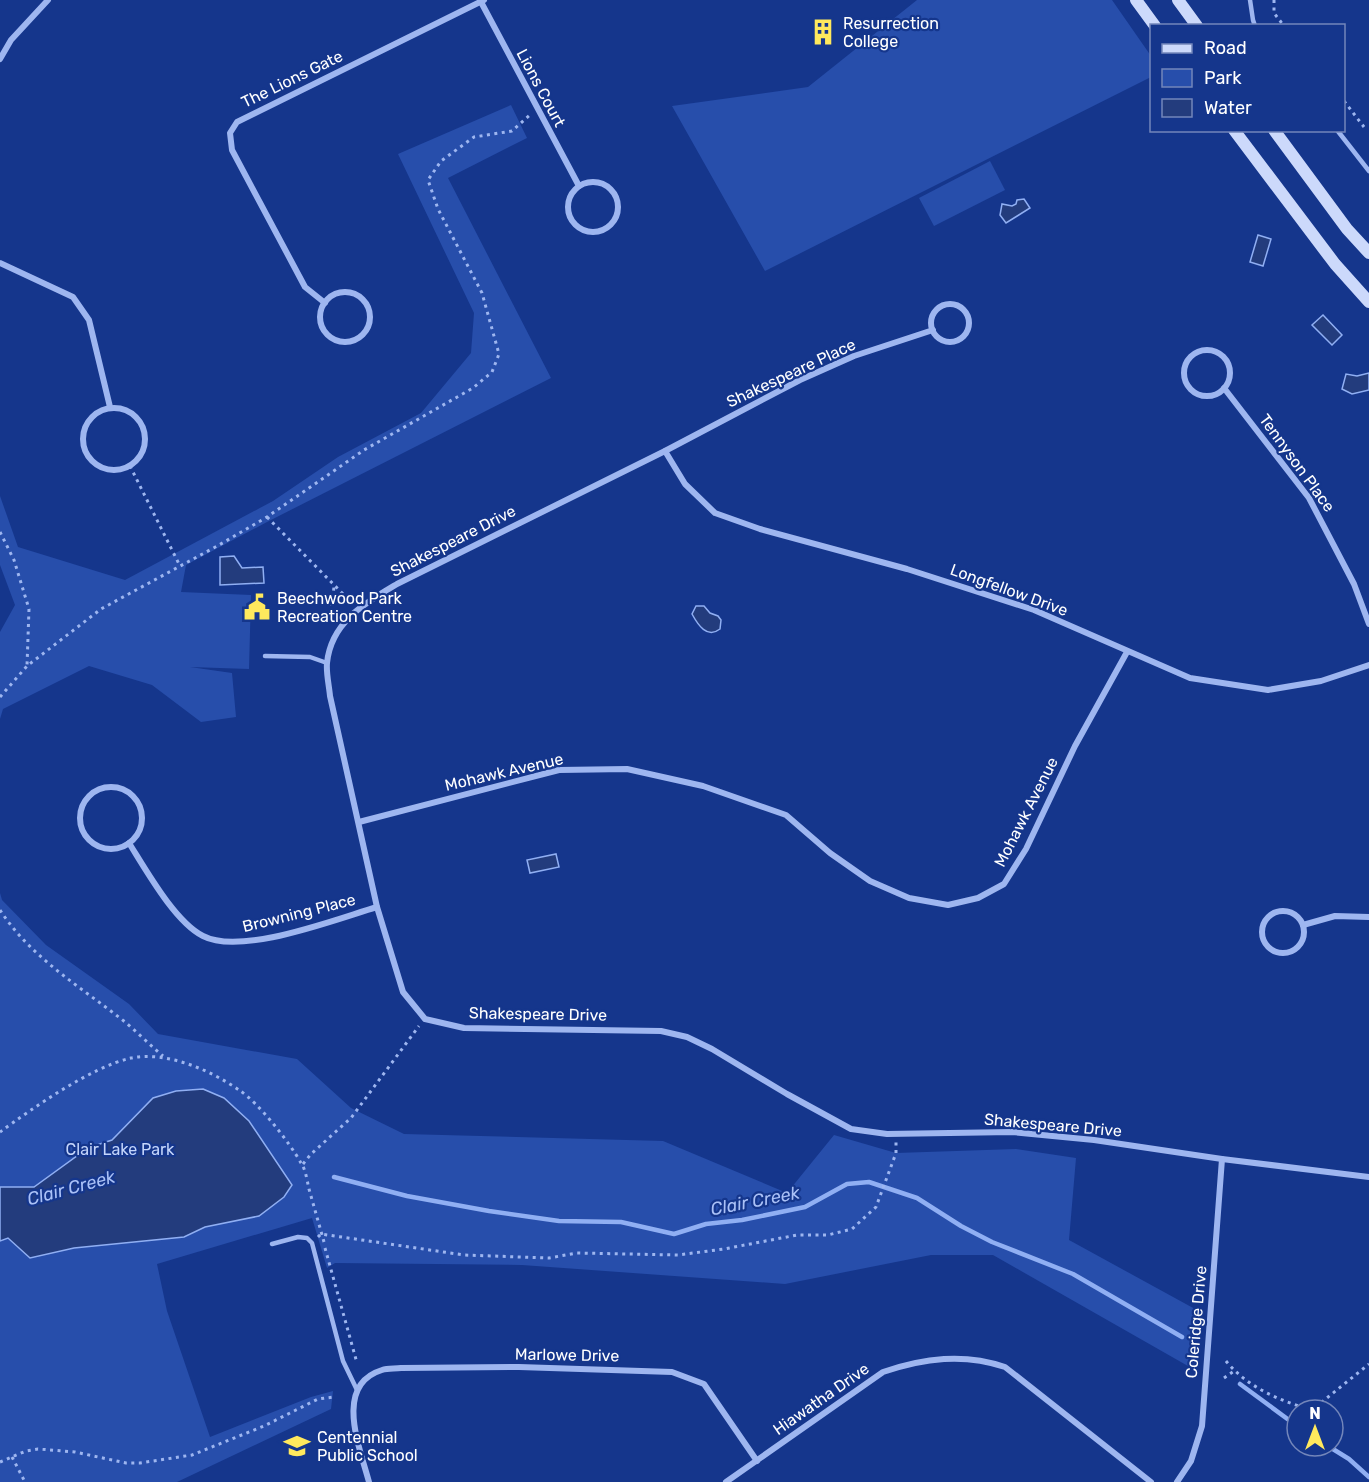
<svg xmlns="http://www.w3.org/2000/svg" width="1369" height="1482" viewBox="0 0 1369 1482" font-family="Rubik,sans-serif">
<rect width="100%" height="100%" fill="#15368c"/>
<!-- green -->
<g fill="#274eab">
<path d="M917,0H1112L1151,56V77L765,271L672,106L808,87Z"/>
<path d="M511,105L527,138L448,178L551,378L267,522L186,565L181,592L251,595L249,669L190,667L232,673L236,717L201,722L152,685L89,666L3,709L0,719V632L15,605L0,565V496L18,547L125,580L273,501L338,457L421,413L471,353L474,313L398,154Z"/>
<path d="M990,161L1005,190L934,226L919,198Z"/>
<path d="M0,893L2,900L46,945L129,1004L158,1034L297,1059L351,1108L404,1134L663,1141L787,1193L834,1135L896,1153L1016,1149L1076,1158L1069,1240L1195,1309V1370L993,1255H931L785,1284L522,1265L335,1263L327,1268L312,1218L157,1264L167,1311L210,1437L311,1397L333,1391L331,1409L177,1482H0Z"/>
</g>
<!-- water -->
<g fill="#233c7d" stroke="#90aff3" stroke-width="1.5">
<path d="M1024,199L1030,208L1006,223L1000,215L1002,204L1012,206L1016,204L1017,200Z"/>
<path d="M1258,235L1271,239L1263,266L1250,262Z"/>
<path d="M1323,315L1342,335L1332,345L1312,325Z"/>
<path d="M1369,373V390L1352,394L1342,389L1346,374L1357,376Z"/>
<path d="M234,556L242,568L263,567L264,583L220,585V557Z"/>
<path d="M696,606H704L710,613L718,616L721,620L720,629C707,639 698,625 692,614Z"/>
<path d="M556,854L559,867L530,873L527,860Z"/>
<path d="M203,1089L224,1098L249,1121L292,1185L284,1197L259,1216L205,1227L184,1237L74,1248L30,1258L8,1238L0,1241V1187H34L88,1148L112,1140L153,1098L176,1091Z"/>
</g>
<g fill="none" stroke-linecap="round" stroke-linejoin="round">
<!-- stream -->
<g stroke="#90aff3" stroke-width="4.5">
<path d="M334,1177L407,1196L489,1211L559,1221L621,1222L674,1234L706,1224L742,1220L805,1207L847,1184L869,1182L917,1198L961,1226L992,1242L1073,1274L1182,1337"/>
<path d="M1240,1384L1297,1426"/>
<path d="M1328,1446L1349,1459L1369,1477"/>
</g>
<!-- path -->
<g stroke="#9eb6f0" stroke-width="3" stroke-dasharray="3 4.5" stroke-linecap="butt">
<path d="M1274,0V13L1284,26"/>
<path d="M1344,101L1364,127"/>
<path d="M130,466L180,566"/>
<path d="M267,517L346,597"/>
<path d="M0,532L14,560L29,609L27,666"/>
<path d="M331,613L334,587"/>
<path d="M0,697L27,666L101,609L219,545L267,517L364,450L473,388L492,372L499,354L482,293L438,209L428,180L441,161L474,137L512,131L531,114"/>
<path d="M0,910C31,958 81,987 125,1022C138,1033 150,1045 163,1056"/>
<path d="M0,1132C33,1108 91,1067 131,1058C167,1051 210,1070 239,1090C258,1102 290,1143 301,1163C306,1170 307,1181 309,1189C314,1207 319,1224 324,1242"/>
<path d="M303,1164L311,1154L351,1118L419,1026"/>
<path d="M318,1237L321,1234L464,1255L549,1258L577,1253L678,1255L724,1249L797,1235H828L852,1229L876,1207L896,1153V1142"/>
<path d="M325,1248L357,1363"/>
<path d="M1226,1361C1247,1387 1280,1401 1312,1410L1369,1364"/>
<path d="M1224,1378L1234,1371"/>
<path d="M12,1457L25,1482"/>
<path d="M0,1462L26,1451L38,1449L75,1452L126,1463H140L192,1455L264,1426L318,1399L334,1397"/>
</g>
<!-- lane -->
<g stroke="#9eb6f0" stroke-width="4.5">
<path d="M1250,0L1253,20L1255,26"/>
<path d="M1337,130L1369,171"/>
<path d="M265,656L310,657L327,663"/>
<path d="M272,1244L298,1237L307,1238L312,1243L343,1361L357,1390"/>
</g>
<!-- street -->
<g stroke="#9eb6f0" stroke-width="6">
<path d="M481,2L579,186"/>
<path d="M0,59L11,40L48,0"/>
<circle cx="593" cy="207" r="25"/>
<path d="M0,263L73,297L89,320L110,407"/>
<circle cx="345" cy="317" r="25"/>
<path d="M325,303L305,287L232,150L230,133L237,122L484,0"/>
<circle cx="950" cy="323" r="19"/>
<path d="M933,330L854,356L800,380L665,451L397,584C365,603 331,622 327,663C326,673 329,685 330,696L377,907L403,992L425,1019L464,1028L661,1031L687,1037L712,1049L787,1094L851,1129L887,1134L1012,1132L1094,1140L1222,1159L1369,1177"/>
<circle cx="1207" cy="373" r="23"/>
<path d="M1224,388L1309,498L1354,584L1369,624"/>
<circle cx="114" cy="439" r="31"/>
<path d="M665,451L685,484L715,513L760,529L907,569L1034,610L1190,678L1268,690L1321,681L1369,665"/>
<circle cx="111" cy="818" r="31"/>
<path d="M359,822L559,770L627,769L703,786L786,815L830,853L870,881L909,898L948,905L978,898L1004,884L1026,849L1075,746L1127,652"/>
<path d="M129,843C146,870 175,922 203,936C241,956 336,919 377,907"/>
<circle cx="1283" cy="932" r="21"/>
<path d="M1303,925L1335,916L1369,917"/>
<path d="M369,1482C360,1448 333,1385 382,1370C388,1368 395,1369 401,1368L519,1367L672,1372L704,1384L757,1461"/>
<path d="M726,1482L883,1372C924,1358 964,1353 1005,1367L1151,1482"/>
<path d="M1177,1482L1191,1461L1202,1426L1222,1159"/>
</g>
<!-- secondary -->
<g stroke="#ccd9fb" stroke-width="12">
<path d="M1136,0L1155,26"/>
<path d="M1178,0L1197,26"/>
<path d="M1234,130L1335,264L1369,302"/>
<path d="M1274,130L1347,229L1369,253"/>
</g>
</g>
<!-- icons -->
<defs>
<g id="building-bare" transform="scale(2.07)"><path d="M-4-6H4V6H1V3H-1V6H-4ZM-2.5-4.3h1.7v1.8h-1.7ZM.8-4.3h1.7v1.8H.8ZM-2.5-1h1.7V.8h-1.7ZM.8-1h1.7V.8H.8Z" fill="#ffe95d" stroke="#15368c" stroke-width="2.5" paint-order="stroke"/></g>
<g id="civic-bare" transform="scale(2.07)"><path d="M-.6-6.5H3V-4.5H.6V-3L4-1V1h2V6H-6V1h2V-1L-.6-3ZM-1.2 2.5V6h2.4V2.5Z" fill="#ffe95d" stroke="#15368c" stroke-width="2.5" paint-order="stroke"/></g>
<g id="school-bare" transform="scale(2.07)"><path d="M0-5L7-2L0 1L-7-2ZM-4 1L0 2.5L4 1V4Q0 6-4 4Z" fill="#ffe95d" stroke="#15368c" stroke-width="2.5" paint-order="stroke"/></g>
</defs>
<g fill-rule="evenodd">
<use href="#building-bare" x="823" y="32"/>
<use href="#civic-bare" x="257" y="607"/>
<use href="#school-bare" x="297" y="1446"/>
</g>
<g text-anchor="middle" dominant-baseline="central" stroke-width="4.5" stroke-linejoin="round" paint-order="stroke">
<!-- poi labels -->
<g font-size="16" fill="#fff" stroke="#15368c" text-anchor="start">
<text x="843" y="23">Resurrection<tspan x="843" dy="18">College</tspan></text>
<text x="277" y="598">Beechwood Park<tspan x="277" dy="18">Recreation Centre</tspan></text>
<text x="317" y="1437">Centennial<tspan x="317" dy="18">Public School</tspan></text>
</g>
<!-- street labels -->
<g font-size="16" fill="#fff" stroke="#15368c">
<text transform="translate(292 79) rotate(-26)">The Lions Gate</text>
<text transform="translate(541 88) rotate(62)">Lions Court</text>
<text transform="translate(791 373) rotate(-25)">Shakespeare Place</text>
<text transform="translate(1297 463) rotate(54)">Tennyson Place</text>
<text transform="translate(453 541) rotate(-27)">Shakespeare Drive</text>
<text transform="translate(1009 590) rotate(20)">Longfellow Drive</text>
<text transform="translate(504 772) rotate(-13)">Mohawk Avenue</text>
<text transform="translate(1026 812) rotate(-63)">Mohawk Avenue</text>
<text transform="translate(299 913) rotate(-14)">Browning Place</text>
<text transform="translate(538 1014) rotate(1)">Shakespeare Drive</text>
<text transform="translate(1053 1125) rotate(5)">Shakespeare Drive</text>
<text transform="translate(1196 1322) rotate(-85)">Coleridge Drive</text>
<text transform="translate(567 1355) rotate(1)">Marlowe Drive</text>
<text transform="translate(821 1399) rotate(-35)">Hiawatha Drive</text>
</g>
<!-- park labels -->
<g font-size="16" fill="#c4d5fb" stroke="#15368c">
<text x="120" y="1149">Clair Lake Park</text>
</g>
<!-- water labels -->
<g font-size="18" font-style="italic" fill="#aac1f7" stroke="#15368c">
<text transform="translate(71 1188) rotate(-15)">Clair Creek</text>
<text transform="translate(755 1201) rotate(-11)">Clair Creek</text>
</g>
</g>
<!-- legend -->
<rect x="1150" y="24" width="195" height="108" fill="#15368c" stroke="#7386ba" stroke-width="1.5"/>
<rect x="1162" y="44" width="30" height="9" fill="#ccd9fb" stroke="#7386ba" stroke-width="1.5"/>
<text x="1204" y="54" font-size="18" fill="#ffffff">Road</text>
<rect x="1162" y="69" width="30" height="18" fill="#274eab" stroke="#7386ba" stroke-width="1.5"/>
<text x="1204" y="84" font-size="18" fill="#ffffff">Park</text>
<rect x="1162" y="99" width="30" height="18" fill="#233c7d" stroke="#7386ba" stroke-width="1.5"/>
<text x="1204" y="114" font-size="18" fill="#ffffff">Water</text>
<!-- north arrow -->
<g transform="translate(1315 1428)"><circle r="28" fill="#15368c" stroke="#7386ba" stroke-width="1.5"/>
<path d="M0-4.5L10 22L0 15L-10 22Z" fill="#ffe95d"/>
<text y="-9" font-size="16" font-weight="bold" text-anchor="middle" fill="#ffffff">N</text>
</g>
</svg>
